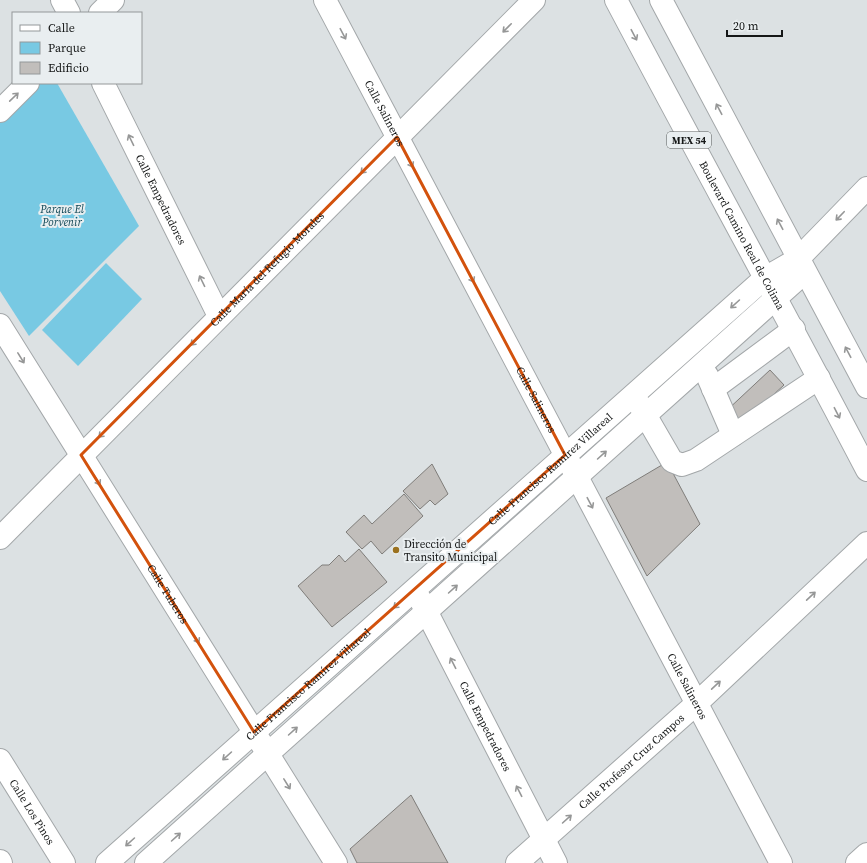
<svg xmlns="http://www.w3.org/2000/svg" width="867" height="863" viewBox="0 0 867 863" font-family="'Source Serif 4',serif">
<rect width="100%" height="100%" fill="#dce1e3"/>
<!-- green -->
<g fill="#78c9e3">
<path d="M39,83H57L139,226L29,336L0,291V122Z"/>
<path d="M106,263L142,299L78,366L42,330Z"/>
</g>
<!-- building -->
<g fill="#c1bebb" stroke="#7f7d7a">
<path d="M770,370L784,385L738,427L724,413Z"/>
<path d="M667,462L700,524L647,576L606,498Z"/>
<path d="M432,464L448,494L435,505L430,500L420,509L403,491Z"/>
<path d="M404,494L423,516L382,554L371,541L362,549L346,532L364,515L372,524Z"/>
<path d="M359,549L387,582L332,627L298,586L322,565H329L339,555L345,562Z"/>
<path d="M411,795L448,863H357L350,849Z"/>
</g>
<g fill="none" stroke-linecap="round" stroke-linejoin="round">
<!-- minor casing -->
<g stroke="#a3a7a9" stroke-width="24">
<g id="minor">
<path d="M62,0L69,13"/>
<path id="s1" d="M325,0L781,863"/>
<path d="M100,13L113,0"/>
<path id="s2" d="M103,83L219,316"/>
<path d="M0,111L28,83"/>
<path id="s3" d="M0,325L336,863"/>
<path d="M707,375L733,435"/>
<path d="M713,389L794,329"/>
<path d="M639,404L672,461L682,465L696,460L819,378"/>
<path id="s4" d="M0,538L534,0"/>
<path id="s5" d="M420,599L556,863"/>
<path id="s6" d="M0,760L64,863"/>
<path d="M0,861L1,863"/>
<path id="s7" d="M107,863L765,278L798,259L867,188"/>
<path d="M146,863L805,272"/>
<path id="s8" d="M517,863L696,704L867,543"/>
<path d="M857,863L867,854"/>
</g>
</g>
<!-- major casing -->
<g stroke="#a3a7a9" stroke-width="24">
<g id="major">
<path id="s9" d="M616,0C699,157 785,313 867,470"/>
<path d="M661,0L867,387"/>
</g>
</g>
<!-- minor -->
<use href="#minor" stroke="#fff" stroke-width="22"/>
<!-- major -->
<use href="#major" stroke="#fff" stroke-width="22"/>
</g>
<!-- one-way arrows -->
<defs><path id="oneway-shaft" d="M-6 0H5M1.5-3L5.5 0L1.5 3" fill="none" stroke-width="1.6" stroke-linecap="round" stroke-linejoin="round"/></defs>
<g stroke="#969797">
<use href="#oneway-shaft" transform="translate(507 28) rotate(135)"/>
<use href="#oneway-shaft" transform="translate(343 34) rotate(62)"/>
<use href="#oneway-shaft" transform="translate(634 35) rotate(62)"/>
<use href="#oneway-shaft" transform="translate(14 97) rotate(-44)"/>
<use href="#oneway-shaft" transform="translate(719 109) rotate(-118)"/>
<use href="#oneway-shaft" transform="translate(131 140) rotate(-116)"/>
<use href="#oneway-shaft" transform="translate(410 162) rotate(62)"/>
<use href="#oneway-shaft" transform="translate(365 169) rotate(135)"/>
<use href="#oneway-shaft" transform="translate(840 216) rotate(134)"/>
<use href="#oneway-shaft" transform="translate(780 224) rotate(-118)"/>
<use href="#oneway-shaft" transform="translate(471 277) rotate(62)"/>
<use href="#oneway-shaft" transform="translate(202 281) rotate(-116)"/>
<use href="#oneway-shaft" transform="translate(735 304) rotate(138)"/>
<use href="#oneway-shaft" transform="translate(195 341) rotate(135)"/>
<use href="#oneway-shaft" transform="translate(848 352) rotate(-118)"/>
<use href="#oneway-shaft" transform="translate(21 358) rotate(58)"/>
<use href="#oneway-shaft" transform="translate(837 413) rotate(63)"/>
<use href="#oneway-shaft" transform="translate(103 433) rotate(135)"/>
<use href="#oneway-shaft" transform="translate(602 455) rotate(-42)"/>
<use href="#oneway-shaft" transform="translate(97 480) rotate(58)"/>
<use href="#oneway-shaft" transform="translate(590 503) rotate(62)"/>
<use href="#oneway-shaft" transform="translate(453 589) rotate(-42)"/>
<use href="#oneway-shaft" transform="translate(811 596) rotate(-43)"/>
<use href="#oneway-shaft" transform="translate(398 604) rotate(138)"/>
<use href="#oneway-shaft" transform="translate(196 638) rotate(58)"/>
<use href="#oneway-shaft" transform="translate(453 663) rotate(-117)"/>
<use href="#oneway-shaft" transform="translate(716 685) rotate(-43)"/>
<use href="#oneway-shaft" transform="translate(293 731) rotate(-42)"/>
<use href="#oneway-shaft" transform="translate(227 756) rotate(138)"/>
<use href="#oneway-shaft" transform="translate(287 784) rotate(58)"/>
<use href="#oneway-shaft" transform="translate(519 791) rotate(-117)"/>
<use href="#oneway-shaft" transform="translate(567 819) rotate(-42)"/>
<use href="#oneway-shaft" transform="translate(176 837) rotate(-42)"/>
<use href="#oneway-shaft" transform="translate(130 842) rotate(138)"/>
</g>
<!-- marked area -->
<path fill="none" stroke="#d3520d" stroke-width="3" stroke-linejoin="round" d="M397,137L565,455L254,732L81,455Z"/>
<!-- markers -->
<circle fill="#9b711f" stroke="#e9eef0" stroke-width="1.5" cx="396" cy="550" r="4"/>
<g text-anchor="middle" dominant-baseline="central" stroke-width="4" stroke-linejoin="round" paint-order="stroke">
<!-- shield labels -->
<rect fill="#e9eef0" stroke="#555858" stroke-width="1" x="667" y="132" width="44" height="16" rx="3"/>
<g font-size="10" font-weight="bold" fill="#151717">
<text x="689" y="140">MEX 54</text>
</g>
<!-- street labels -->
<g font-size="11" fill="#151717" stroke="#e9eef0">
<text stroke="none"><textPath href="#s1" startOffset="128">Calle Salineros</textPath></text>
<text stroke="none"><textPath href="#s2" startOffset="130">Calle Empedradores</textPath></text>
<text stroke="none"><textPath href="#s9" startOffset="267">Boulevard Camino Real de Colima</textPath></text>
<text stroke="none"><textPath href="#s4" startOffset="379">Calle María del Refugio Morales</textPath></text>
<text stroke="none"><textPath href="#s1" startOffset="452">Calle Salineros</textPath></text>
<text stroke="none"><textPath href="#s7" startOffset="593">Calle Francisco Ramírez Villareal</textPath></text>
<text stroke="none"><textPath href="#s3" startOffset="317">Calle Tuberos</textPath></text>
<text stroke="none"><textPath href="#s7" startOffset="269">Calle Francisco Ramírez Villareal</textPath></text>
<text stroke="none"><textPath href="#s1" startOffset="776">Calle Salineros</textPath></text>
<text stroke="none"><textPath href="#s5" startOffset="143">Calle Empedradores</textPath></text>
<text stroke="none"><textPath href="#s8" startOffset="153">Calle Profesor Cruz Campos</textPath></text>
<text stroke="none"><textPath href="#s6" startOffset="61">Calle Los Pinos</textPath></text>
</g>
<!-- park labels -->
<g font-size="11" font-style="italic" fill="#0e4554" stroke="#e9eef0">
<text x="62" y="209">Parque El<tspan x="62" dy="13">Porvenir</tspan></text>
</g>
<!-- poi labels -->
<g font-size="11" fill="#151717" stroke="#e9eef0" text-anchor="start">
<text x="404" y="544">Dirección de<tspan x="404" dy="13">Transito Municipal</tspan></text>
</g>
</g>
<!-- legend -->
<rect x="12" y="12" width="130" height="72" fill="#e9eef0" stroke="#949899"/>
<rect x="20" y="25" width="20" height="6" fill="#ffffff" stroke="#949899"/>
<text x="48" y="32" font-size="12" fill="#151717">Calle</text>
<rect x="20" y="42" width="20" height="12" fill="#78c9e3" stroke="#949899"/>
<text x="48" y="52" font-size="12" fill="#151717">Parque</text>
<rect x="20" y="62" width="20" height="12" fill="#c1bebb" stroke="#949899"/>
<text x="48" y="72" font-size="12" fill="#151717">Edificio</text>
<!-- scale -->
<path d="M727 30v6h55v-6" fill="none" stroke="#151717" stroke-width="2"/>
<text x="733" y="30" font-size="12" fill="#151717" stroke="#e9eef0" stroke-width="3" paint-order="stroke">20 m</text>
</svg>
